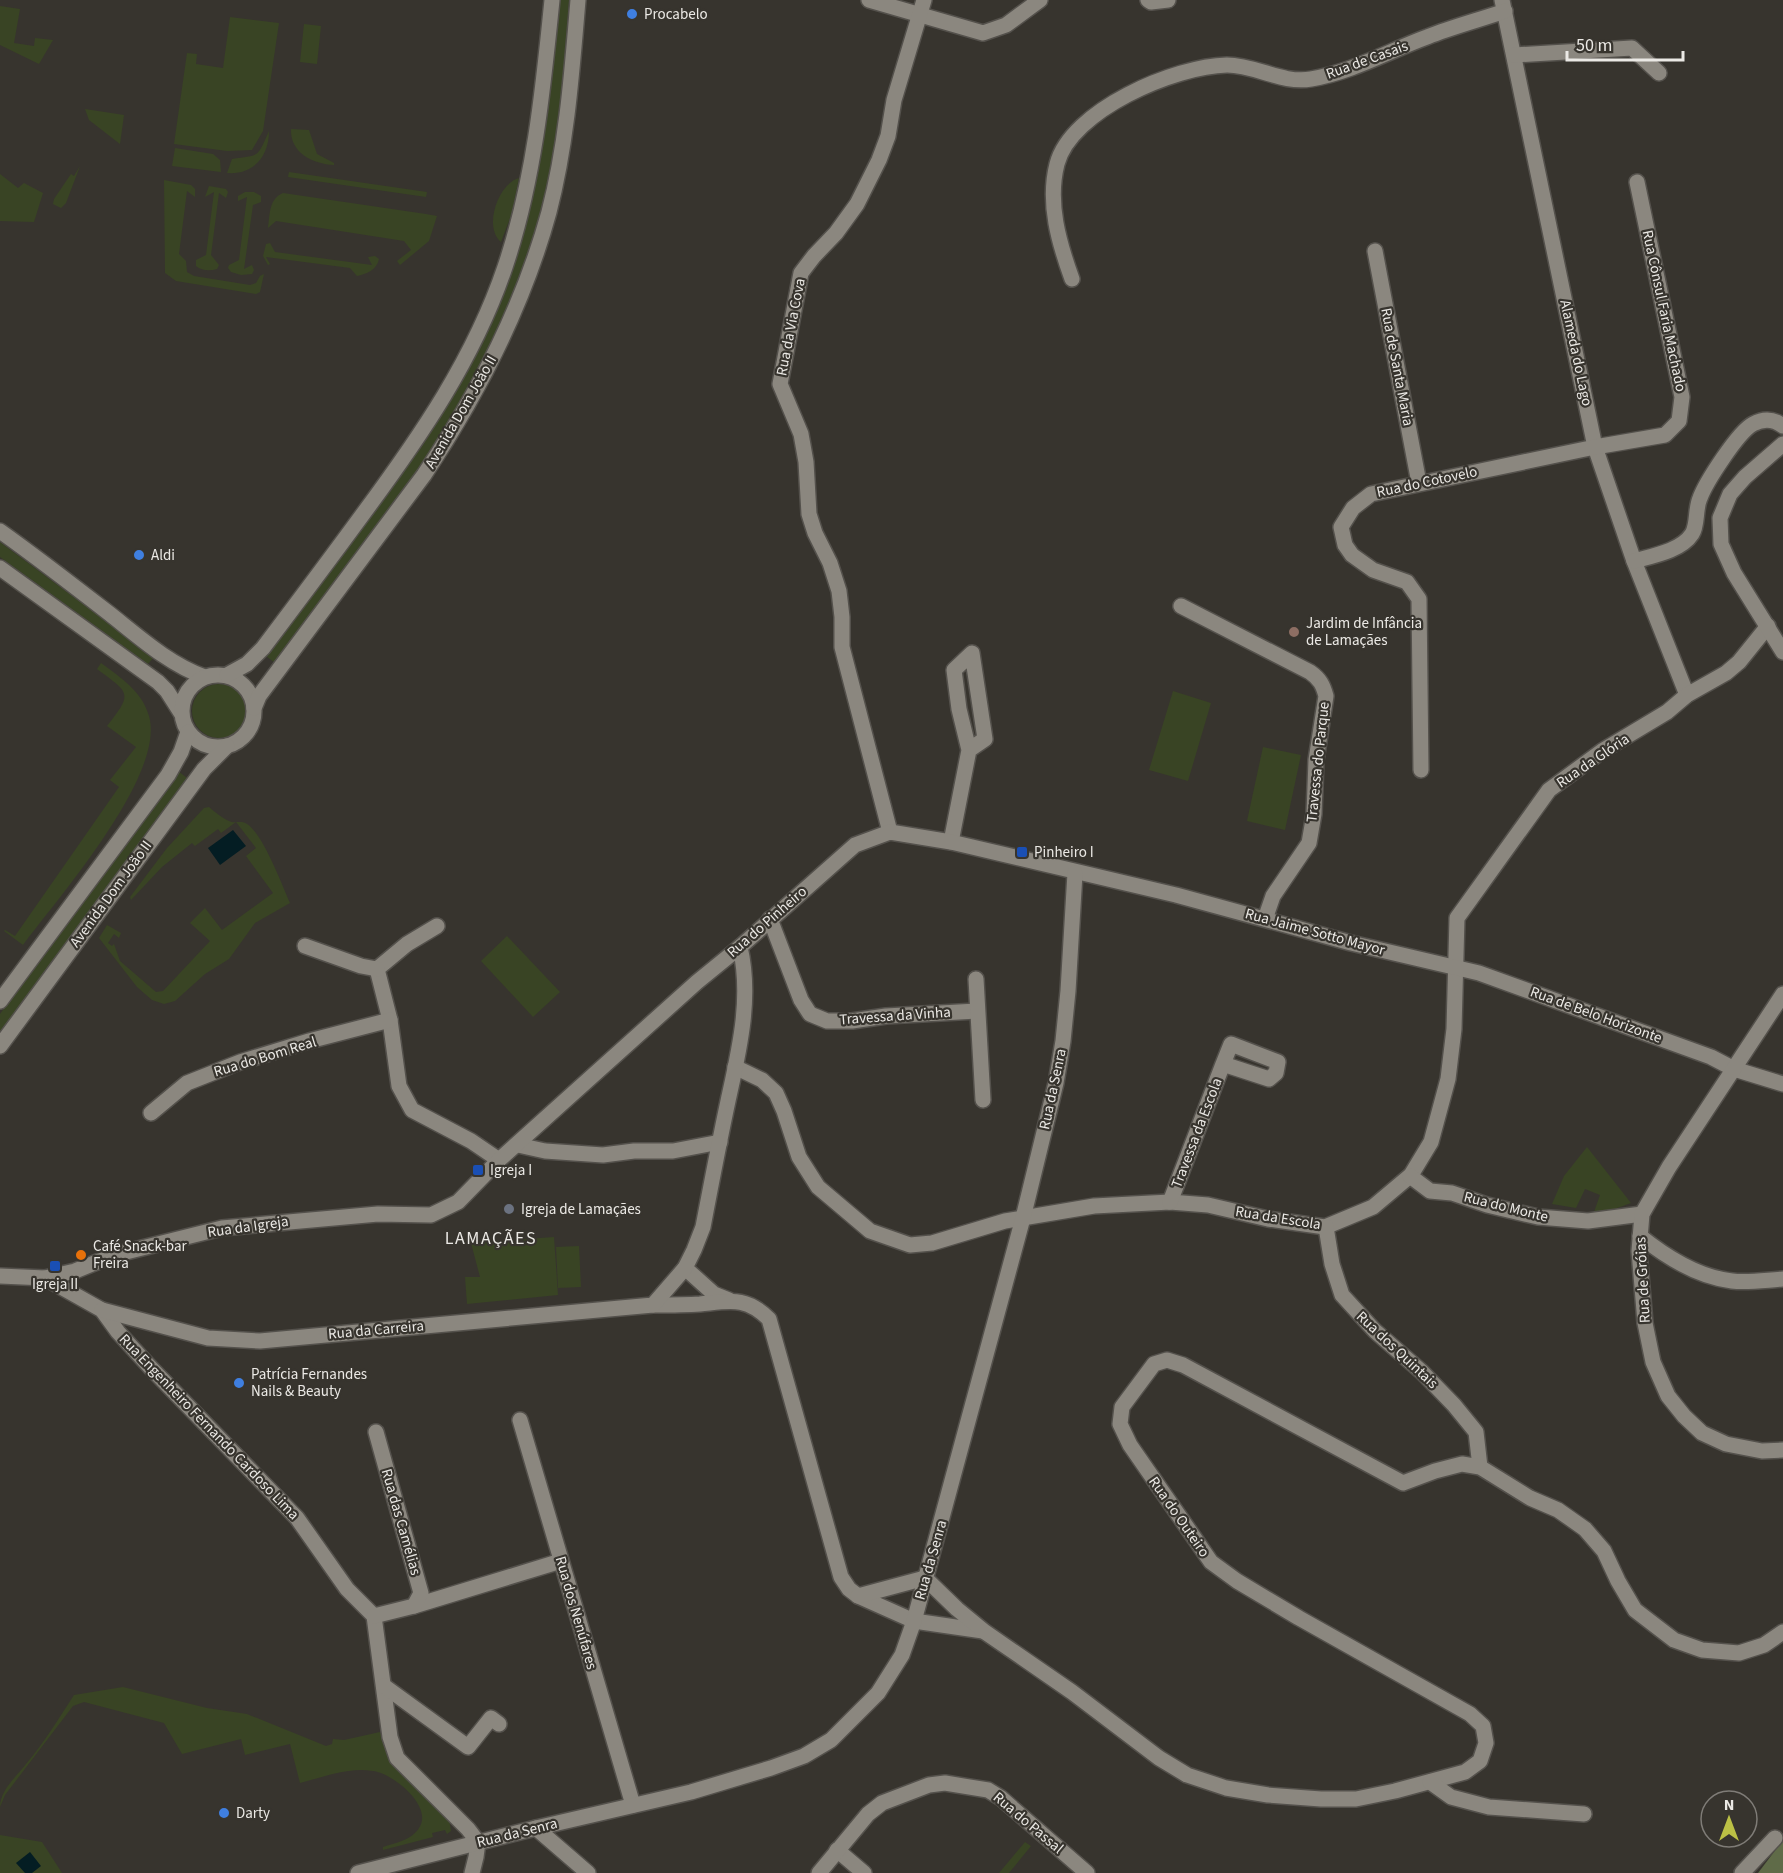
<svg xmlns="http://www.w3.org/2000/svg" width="1783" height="1873" viewBox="0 0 1783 1873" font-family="'Source Sans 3',sans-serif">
<rect width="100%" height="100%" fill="#37342e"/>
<!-- green -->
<g fill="#394424">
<path d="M558,0H569C566,41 563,82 558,122C552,167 540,217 527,260C480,410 367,539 275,663L266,656L423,445L462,380L498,307L515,258Z"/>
<path d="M0,6L20,9L14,43L34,46L35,38L53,40L39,64L0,45Z"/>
<path d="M230,17L279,23L263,131L252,150L227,151L174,144L187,53L197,54L196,64L223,68Z"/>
<path d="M304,24L321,26L317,64L300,62Z"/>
<path d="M85,109L124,115L120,144L89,120Z"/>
<path d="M291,129L309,130L317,154L334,163V165C313,164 290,153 291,129Z"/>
<path d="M269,131C269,157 253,175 227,173L232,159C260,155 257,158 269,131Z"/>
<path d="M175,148L213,154L220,160L221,172L172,166Z"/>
<path d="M80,166L66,203L61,208L53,204L54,199L71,174L74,176Z"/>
<path d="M289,172L427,192L426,197L288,177Z"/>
<path d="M0,174L18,188L24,183L43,193L34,222L0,221Z"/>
<path d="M519,178L512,213L501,242C483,227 498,184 519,178Z"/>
<path d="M164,180L191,185L195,189V197L187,191L179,254L186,261L187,272L194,276L250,285L256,283L260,276L264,274L260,292L256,294L176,281L165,273Z"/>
<path d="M209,186L226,189L228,192L226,198L219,193L211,255L219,265L217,269C210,271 202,271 196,266V260L206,255L214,192L205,197Z"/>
<path d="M245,192H254L261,196V202L253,205L244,269L252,265L254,270L252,274L241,275L231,272L228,268L229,265L239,260L247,197L238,201V196Z"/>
<path d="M283,193L426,214L437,216L429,241L400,265L397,261L411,250L404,241L276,221L268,228C270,213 269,199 283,193Z"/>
<path d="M270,243L275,252L372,265L368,257L375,256L379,259C377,270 366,274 357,276L350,268L266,257L270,264L268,265L263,256L266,244Z"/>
<path d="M0,542L154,657L148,664L0,557Z"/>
<path d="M101,663C121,678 142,691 149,716C166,775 58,898 23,945L4,931L5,930L15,936L119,787L110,780L136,747L107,726C134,692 129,693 97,669Z"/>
<circle cx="219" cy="711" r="27"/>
<path d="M1173,691L1211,703L1188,781L1149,770Z"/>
<path d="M1263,747L1301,755L1285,830L1247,821Z"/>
<path d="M178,771L187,778L0,1037V1014Z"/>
<path d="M209,807C215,812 222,818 229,821C234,824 241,820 247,824C263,834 282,885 290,903L255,923L229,959L205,974L175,1001L164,1004L152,1000L137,987L99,938L107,925L121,933L119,938L114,934L108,943L112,946L114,944L120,961L156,992L163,991L210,941L190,923L205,908L222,930L273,893L246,856L256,848L236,822L221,833L218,829L195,846L192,843L162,867L131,900L130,897L167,848L204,808Z"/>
<path d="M507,936L560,992L533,1017L481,961Z"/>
<path d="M1587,1147L1631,1203L1612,1210L1594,1212L1600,1195L1585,1189L1576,1208L1552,1204L1564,1176Z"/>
<path d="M554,1237L558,1295L467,1304L465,1277H480L471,1243Z"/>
<path d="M579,1246L581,1287L558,1288L556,1247Z"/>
<path d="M123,1687L207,1708L247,1714L326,1746L332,1744L333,1739L344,1740L380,1732L389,1757L449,1819L451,1831L447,1834L445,1830L432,1833L433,1837L383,1850V1847C395,1843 412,1840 419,1828C434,1806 392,1773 373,1771C348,1767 324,1777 300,1783L290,1744L245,1755L241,1739L182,1754L164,1723L84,1702L73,1706L5,1795L0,1807C0,1790 17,1776 26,1764C44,1743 59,1718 74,1695Z"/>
<path d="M0,1835L42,1842L62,1873H0Z"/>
<path d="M1025,1842L1031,1846L1009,1873H999Z"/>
</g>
<!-- forest -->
<path fill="#5f6b48" d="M1783,1840V1873H1758Z"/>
<!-- water -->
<g fill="#041d23">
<path d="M233,830L246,846L220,865L208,848Z"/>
<path d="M30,1852L41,1866L32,1873H25L16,1863Z"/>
</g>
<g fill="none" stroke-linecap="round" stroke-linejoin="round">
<!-- street casing -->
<g stroke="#54514c" stroke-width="18">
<g id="street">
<path d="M869,0L983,33L1006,25L1040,0"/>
<path d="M1148,0L1151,2L1168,0"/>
<path d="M1502,0L1595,447L1634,561L1687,695"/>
<path d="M1514,55L1632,48L1659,73"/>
<path d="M1375,251L1419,483"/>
<path d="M1072,279C1059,243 1047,203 1057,164C1071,110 1175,66 1227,65C1256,65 1282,84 1311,79C1352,72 1389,51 1427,37C1452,27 1479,20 1505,11"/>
<path d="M1634,561C1652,556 1681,551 1692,534C1698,525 1695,509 1700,498C1706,482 1738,432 1753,424C1764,418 1774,419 1783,426"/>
<path d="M1181,606L1310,672C1320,679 1323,685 1326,696L1316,760L1314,814L1309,843L1273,896L1265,919"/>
<path d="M1421,770L1419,599L1407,582L1373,570L1352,555L1345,545L1341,527L1353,508L1371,494L1595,447L1665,435L1679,421L1682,397L1637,182"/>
<path d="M890,832L842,647V617L839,591L830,563L815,533L809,514L806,462L801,434L780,384L801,273L814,256L836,233L857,204L879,160L888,136L894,100L924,0"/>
<path d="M951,842L969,750L959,709L954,670L972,653L985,739L969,750"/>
<path d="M770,919L801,1000L810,1014L827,1021H852L886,1016L977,1011"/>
<path d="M437,926L407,944L377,969L390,1020L399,1086L412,1110L471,1141L499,1160"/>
<path d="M305,946L361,966L377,969"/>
<path d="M976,979L983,1100"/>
<path d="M735,1067L762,1080L776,1093L784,1111L799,1157L818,1187L870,1231L910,1245L932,1243L1005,1221L1094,1206L1170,1202L1208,1205L1268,1219L1325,1227L1373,1207L1411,1175L1431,1142L1448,1079L1454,1029L1457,918L1549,790L1602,751L1667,712L1687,695L1726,673L1739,662L1768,626"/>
<path d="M151,1113L187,1083L240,1062L309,1041L390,1020"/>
<path d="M518,1145L545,1151L603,1155L634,1151H673L720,1142"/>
<path d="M1410,1176L1430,1191L1452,1193L1487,1205L1538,1217L1588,1221L1642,1214"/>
<path d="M1170,1202L1223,1064L1269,1079L1276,1073L1278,1062L1231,1044L1223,1064"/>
<path d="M1326,1227L1332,1264L1342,1295L1375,1331L1422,1372L1454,1405L1476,1432L1480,1467"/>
<path d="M1640,1236C1666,1257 1698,1277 1732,1281C1748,1283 1766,1280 1783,1279"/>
<path d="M685,1268L714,1294L729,1300"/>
<path d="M0,1276L45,1278L75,1271L114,1255L222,1228L378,1214L431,1215L458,1202L499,1160L697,982L740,947L855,845L890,832L951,842L1176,895L1351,943L1479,973L1711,1057L1734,1069L1783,1084"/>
<path d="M45,1278L102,1310L118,1332L150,1367L297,1518L347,1589L374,1616L390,1737L397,1758L468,1829L478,1842L476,1857L472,1873"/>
<path d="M653,1305C669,1305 685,1305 700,1304C730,1301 746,1296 769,1319L841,1577L849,1589L858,1596L914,1621L983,1631"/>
<path d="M102,1310L208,1338L260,1341L653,1305L685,1268L694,1250L703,1227C711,1185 719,1143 728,1101C739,1051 752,998 740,947"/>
<path d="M520,1420L633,1805"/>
<path d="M858,1596L925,1578L957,1609L985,1632L1072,1692L1159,1758L1187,1775L1226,1788L1268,1795L1321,1799H1356L1395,1791L1465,1772L1480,1761L1486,1743L1483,1726L1470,1714L1299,1618L1237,1581L1211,1562L1130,1445L1120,1424L1122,1407L1154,1364L1167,1360L1183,1365L1403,1483L1435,1471L1462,1464L1480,1467L1530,1498L1558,1510L1585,1529L1604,1551L1618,1581L1635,1610L1674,1640L1702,1650L1739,1653L1764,1645L1783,1632"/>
<path d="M414,1606L561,1561"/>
<path d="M374,1616L414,1606L421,1593L376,1432"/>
<path d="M384,1686L468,1747L491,1718L499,1724"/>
<path d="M1430,1782L1451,1797L1489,1807L1584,1814"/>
<path d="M536,1828L588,1873"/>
<path d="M837,1850L864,1873"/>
<path d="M358,1873L536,1828L691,1792L771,1768L804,1756L831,1740L878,1693L902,1655L914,1621L1023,1218L1056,1083L1063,1041L1068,991L1075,873"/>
<path d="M819,1873L868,1814L882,1803L929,1785L945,1783L988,1790L1001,1798L1087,1873"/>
<path d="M1742,1873L1775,1838"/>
</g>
</g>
<!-- secondary casing -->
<g stroke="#54514c" stroke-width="18">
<g id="secondary">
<path d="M1783,444L1745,477L1730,494L1720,518L1721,544L1734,573L1783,652"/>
<path d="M0,531C38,558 74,586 110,614C139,637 170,665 205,677"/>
<path d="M0,568L158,682L167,691L181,713"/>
<circle cx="218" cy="711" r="36"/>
<path d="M227,675L247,664L263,648C297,603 330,559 363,514C420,437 474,359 505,267C534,181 543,90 552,0"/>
<path d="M254,708L259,696L424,475C478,394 523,307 549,212C567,143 572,71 578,0"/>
<path d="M1783,994L1669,1167L1642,1214L1639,1251L1645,1323L1653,1362L1668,1396L1684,1416L1702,1433L1726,1444L1762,1451L1783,1450"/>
<path d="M0,1001L168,775L181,752L188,732"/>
<path d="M0,1046L204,769L227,746"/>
</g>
</g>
<!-- street -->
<use href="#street" stroke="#8b877f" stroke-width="15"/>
<!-- secondary -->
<use href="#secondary" stroke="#8b877f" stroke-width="15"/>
</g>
<!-- markers -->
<g fill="#3f7fe0" stroke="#37342e" stroke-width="2">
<circle cx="632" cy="14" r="6"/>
<circle cx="139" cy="555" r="6"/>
<circle cx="239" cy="1383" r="6"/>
<circle cx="224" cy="1813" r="6"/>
</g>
<circle fill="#8d6e63" stroke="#37342e" stroke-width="2" cx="1294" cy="632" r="6"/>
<g fill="#1a4fb4" stroke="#37342e" stroke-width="2">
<rect x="1016" y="846" width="12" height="12" rx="3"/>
<rect x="472" y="1164" width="12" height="12" rx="3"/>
<rect x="49" y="1260" width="12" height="12" rx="3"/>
</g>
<circle fill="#6b7280" stroke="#37342e" stroke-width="2" cx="509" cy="1209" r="6"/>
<circle fill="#e8710a" stroke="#37342e" stroke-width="2" cx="81" cy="1255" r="6"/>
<g text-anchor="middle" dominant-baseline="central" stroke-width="4.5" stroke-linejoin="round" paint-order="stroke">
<!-- poi labels -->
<g font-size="15" fill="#ebe9e5" stroke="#37342e" text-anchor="start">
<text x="644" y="14">Procabelo</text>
<text x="151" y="555">Aldi</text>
<text x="1306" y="623">Jardim de Infância<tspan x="1306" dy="17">de Lamaçães</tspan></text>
<text x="1034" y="852">Pinheiro I</text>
<text x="490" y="1170">Igreja I</text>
<text x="521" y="1209">Igreja de Lamaçães</text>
<text x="93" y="1246">Café Snack-bar<tspan x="93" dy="17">Freira</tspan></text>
<text x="55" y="1284" text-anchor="middle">Igreja II</text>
<text x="251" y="1374">Patrícia Fernandes<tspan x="251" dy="17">Nails &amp; Beauty</tspan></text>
<text x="236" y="1813">Darty</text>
</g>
<!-- street labels -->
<g font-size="15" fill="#ebe9e5" stroke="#37342e">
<text transform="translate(1367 60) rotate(-20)">Rua de Casais</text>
<text transform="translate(1664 311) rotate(78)">Rua Cônsul Faria Machado</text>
<text transform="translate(791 327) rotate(-79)">Rua da Via Cova</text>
<text transform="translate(1576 353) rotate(78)">Alameda do Lago</text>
<text transform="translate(1397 367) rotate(79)">Rua de Santa Maria</text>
<text transform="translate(461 412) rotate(-60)">Avenida Dom João II</text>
<text transform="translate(1427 482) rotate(-12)">Rua do Cotovelo</text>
<text transform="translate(1593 761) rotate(-34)">Rua da Glória</text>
<text transform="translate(1318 762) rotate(-84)">Travessa do Parque</text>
<text transform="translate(111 894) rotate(-54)">Avenida Dom João II</text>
<text transform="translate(767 922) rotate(-41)">Rua do Pinheiro</text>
<text transform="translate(1315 932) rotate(15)">Rua Jaime Sotto Mayor</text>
<text transform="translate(1596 1015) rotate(20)">Rua de Belo Horizonte</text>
<text transform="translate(895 1016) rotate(-4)">Travessa da Vinha</text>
<text transform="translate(265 1057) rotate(-17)">Rua do Bom Real</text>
<text transform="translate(1053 1089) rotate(-78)">Rua da Senra</text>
<text transform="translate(1197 1133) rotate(-69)">Travessa da Escola</text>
<text transform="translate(1506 1207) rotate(14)">Rua do Monte</text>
<text transform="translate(1278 1218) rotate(9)">Rua da Escola</text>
<text transform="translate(248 1227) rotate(-8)">Rua da Igreja</text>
<text transform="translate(1643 1280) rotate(-93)">Rua de Gróias</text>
<text transform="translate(376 1330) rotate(-5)">Rua da Carreira</text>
<text transform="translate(1397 1350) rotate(43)">Rua dos Quintais</text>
<text transform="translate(209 1427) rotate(46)">Rua Engenheiro Fernando Cardoso Lima</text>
<text transform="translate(1179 1517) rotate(55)">Rua do Outeiro</text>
<text transform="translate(401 1522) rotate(74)">Rua das Camélias</text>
<text transform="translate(931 1560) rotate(-74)">Rua da Senra</text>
<text transform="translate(576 1613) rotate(74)">Rua dos Nenúfares</text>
<text transform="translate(1028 1823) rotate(40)">Rua do Passal</text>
<text transform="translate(517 1833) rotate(-14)">Rua da Senra</text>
</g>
<!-- quarter labels -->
<g font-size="18" letter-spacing="1.5" fill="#ebe9e5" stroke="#37342e">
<text x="491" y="1238">LAMAÇÃES</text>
</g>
</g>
<!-- north arrow -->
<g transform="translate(1729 1819)"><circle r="28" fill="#37342e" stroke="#7f7c77" stroke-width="1.5"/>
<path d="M0-4.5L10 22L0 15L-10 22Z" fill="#bbc045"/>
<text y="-9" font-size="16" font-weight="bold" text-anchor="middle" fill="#ebe9e5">N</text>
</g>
<!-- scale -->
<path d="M1567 51v9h116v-9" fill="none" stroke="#ebe9e5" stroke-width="3"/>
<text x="1576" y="51" font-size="18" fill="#ebe9e5" stroke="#37342e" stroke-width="4.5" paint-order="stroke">50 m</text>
</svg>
